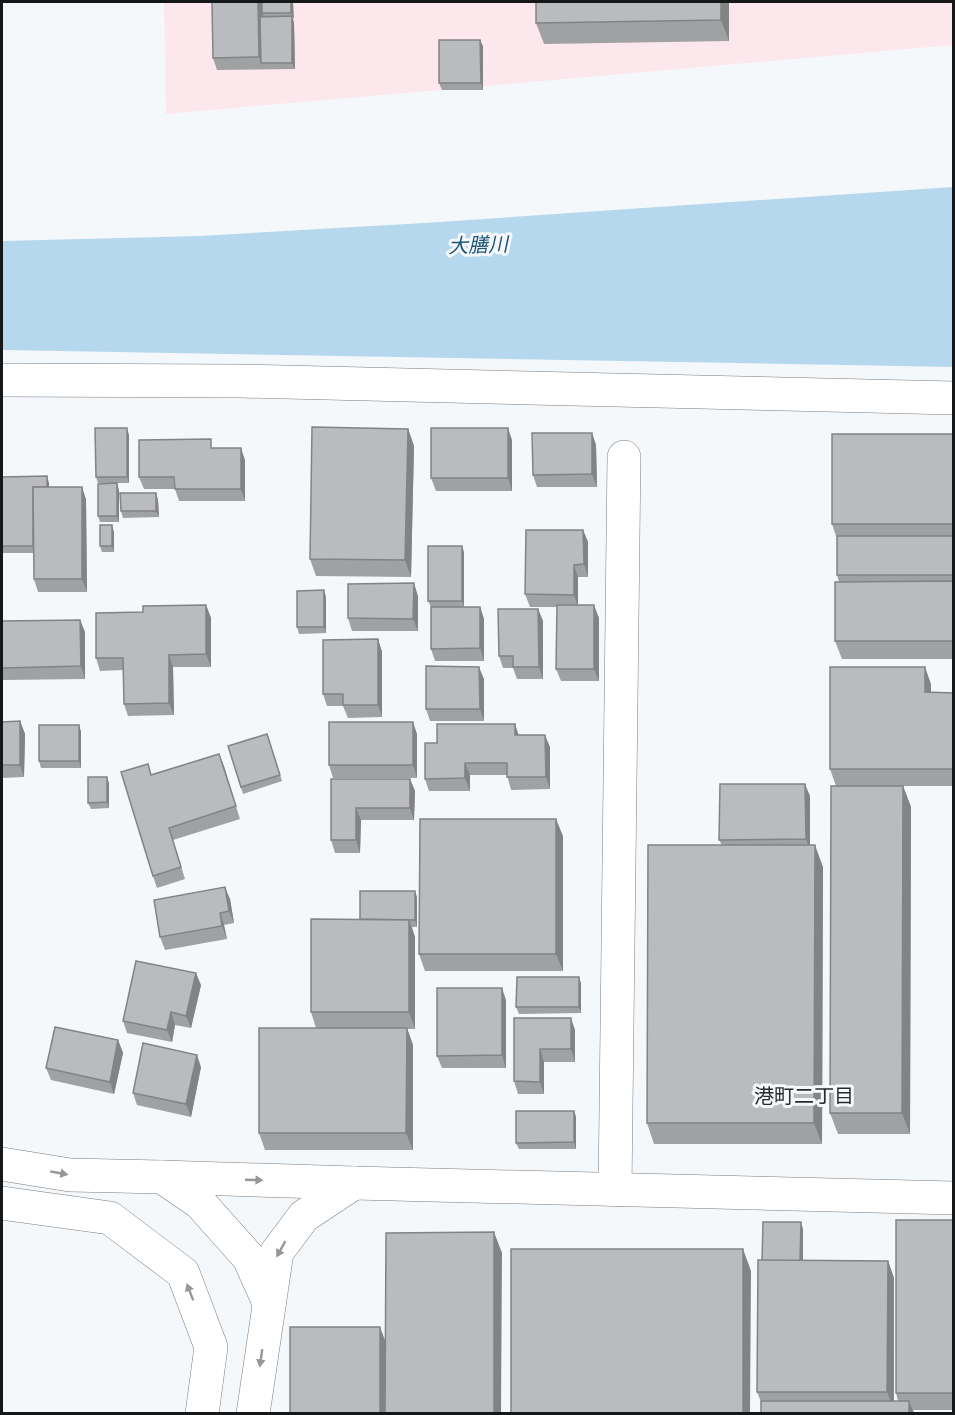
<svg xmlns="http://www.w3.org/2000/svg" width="955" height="1415" viewBox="0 0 955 1415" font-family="'DejaVu Sans','Noto Sans JP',sans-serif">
<rect width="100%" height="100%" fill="#f5f8fb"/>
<!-- industrial -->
<path fill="#fce7ed" d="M164,2H953V45L166,114Z"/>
<!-- water -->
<path fill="#b5d8ef" d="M953,187V367L2,350V241L200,236L424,223Z"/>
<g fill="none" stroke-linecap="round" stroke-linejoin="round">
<!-- minor casing -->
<g stroke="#7a7c7f" stroke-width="34">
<g id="minor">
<path d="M2,380L239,381L954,398"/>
<path d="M2,1164L70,1175L162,1177L354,1183L954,1198"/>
<path d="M615,1190L624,457"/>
</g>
</g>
<!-- highway casing -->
<g stroke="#7a7c7f" stroke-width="34">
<g id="highway">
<path d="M162,1177L200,1203L249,1258L269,1303"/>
<path d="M2,1203L110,1218L183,1273L211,1347L202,1414"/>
<path d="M253,1414L277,1252L304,1216L354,1183"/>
</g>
</g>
<!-- minor -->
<use href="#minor" stroke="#fff" stroke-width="33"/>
<!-- highway -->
<use href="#highway" stroke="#fff" stroke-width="33"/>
</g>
<!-- wall -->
<g fill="#9fa1a3">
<path d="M212,2H293V19L294,23L295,69L217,70L213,58Z"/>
<path d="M536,2H729V41L544,44L536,23Z"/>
<path d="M483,46V90H442L439,83Z"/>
<path d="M408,429L414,446L411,577L316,576L310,559Z"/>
<path d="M592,433L596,445L597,487H537L533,475Z"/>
<path d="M954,434V659H842L835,641L839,582L837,575V539L832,524Z"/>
<path d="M129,435V483H98L96,477Z"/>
<path d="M512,440V491H436L431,478Z"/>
<path d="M214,448L245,460V501H179L175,489H144L139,477Z"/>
<path d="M2,477L49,483V487L86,499L87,592H38L34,579V553H2Z"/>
<path d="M119,490V522H100L98,516Z"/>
<path d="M156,493L158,500L159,517L123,518L121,511Z"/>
<path d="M583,530L588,542V577H578V605L599,618V681H561L556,669L557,607H530L525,594Z"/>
<path d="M114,532V552H102L100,546Z"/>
<path d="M464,552V607H480L484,619V661H435L431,649V607L428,601Z"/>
<path d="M418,596V631H352L348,618Z"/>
<path d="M326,597V633L299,634L297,627Z"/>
<path d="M206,605L211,618V667H173L174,715L128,716L124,704V670L100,671L96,658L143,612Z"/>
<path d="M538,609L543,621V679H517L513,668H503L499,656Z"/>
<path d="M80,620L85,632V679L3,680L2,675V621Z"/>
<path d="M378,639L382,652V717L348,718L343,706H327L323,694Z"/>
<path d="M484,679V721H430L426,709Z"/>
<path d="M931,684V692L954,693V786H903L911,807L910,1134H838L830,1113L836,786L830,769Z"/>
<path d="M20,721L25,734L24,777L2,778V722Z"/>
<path d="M79,725L81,732V768H41L39,761Z"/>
<path d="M267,734L282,781L243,794L228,746Z"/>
<path d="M417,734V778H333L329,765Z"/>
<path d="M519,735L550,747V789L511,790L507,775H470V791H429L425,779L437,743Z"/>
<path d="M219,754L240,819L173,840L185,879L157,888L153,876L152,774Z"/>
<path d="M331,779H410L415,791L414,820H361L360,853H335L331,840Z"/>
<path d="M109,783V808L91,809L88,803Z"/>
<path d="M810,796V845L823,867L822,1144H654L647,1123L722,845L719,840Z"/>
<path d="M563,836V971H425L419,954Z"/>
<path d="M417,897V927H412L415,937V1029H407L413,1045V1150H265L259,1133L316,1028L311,1012L360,919Z"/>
<path d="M230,899L234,923L224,925L227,939L165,950L160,937Z"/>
<path d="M581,983V1013L519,1014L516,1007Z"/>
<path d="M201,985L191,1028L175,1025L172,1042L127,1033L123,1021Z"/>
<path d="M506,1000V1068H442L437,1056Z"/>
<path d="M514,1018L575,1030V1062H544V1094H518L514,1081Z"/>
<path d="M118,1040L123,1053L114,1094L51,1080L46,1068Z"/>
<path d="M201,1067L191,1117L137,1105L133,1093Z"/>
<path d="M574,1111L576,1117V1149H519L516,1143Z"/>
<path d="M954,1220V1410H913L914,1413H909L761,1402L757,1392L762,1261L803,1229V1261H888L894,1278V1401H898L896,1393Z"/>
</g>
<!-- shaded-wall -->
<g fill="#828385">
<path d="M258,2H263V63H261L259,57Z"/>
<path d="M291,2H293L294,19L291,13Z"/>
<path d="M721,2H729V41L721,20Z"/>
<path d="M292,16L294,23L295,69L292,63Z"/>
<path d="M480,40L483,46V90L481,83Z"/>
<path d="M127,428L129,435V483L127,477Z"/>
<path d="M508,428L512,440V491L508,478Z"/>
<path d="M408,429L414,446L411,577L405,560Z"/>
<path d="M592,433L596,445L597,487L592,474Z"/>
<path d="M241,448L245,460V501L241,489Z"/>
<path d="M47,476L49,483V499L46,493Z"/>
<path d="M117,483L119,490V522L117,516Z"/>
<path d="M82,487L86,499L87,592L82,579Z"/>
<path d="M156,493L158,500L159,517L156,511Z"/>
<path d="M112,525L114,532V552L112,546Z"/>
<path d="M583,530L588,542V577L584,564Z"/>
<path d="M462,546L464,552V607L462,601Z"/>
<path d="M574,565L578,577V607L574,595Z"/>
<path d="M414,583L418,596V631L413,619Z"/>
<path d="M324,590L326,597V633L324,627Z"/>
<path d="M206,605L211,618V667L206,654Z"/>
<path d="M594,605L599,618V681L594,669Z"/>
<path d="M480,607L484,619V661L480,648Z"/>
<path d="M538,609L543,621V679L539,667Z"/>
<path d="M80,620L85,632V679L81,666Z"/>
<path d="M378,639L382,652V717L378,705Z"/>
<path d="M169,655L173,667L174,715L169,703Z"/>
<path d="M479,667L484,679V721L480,709Z"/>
<path d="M925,667L931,684V710L925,692Z"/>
<path d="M20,721L25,734L24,777L20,765Z"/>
<path d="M413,722L417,734V778L413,765Z"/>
<path d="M515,724L519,736L515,735Z"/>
<path d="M79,725L81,732V768L79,761Z"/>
<path d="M545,735L550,747V789L546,777Z"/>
<path d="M219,754L224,766L240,819L236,806Z"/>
<path d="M465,763L470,775V791L465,778Z"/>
<path d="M107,777L109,783V808L107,802Z"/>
<path d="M410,779L415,791L414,820L410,808Z"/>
<path d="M805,784L810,796V851L806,839Z"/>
<path d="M903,786L911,807L910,1134L902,1113Z"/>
<path d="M356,808L361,820L360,853L356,840Z"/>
<path d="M556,819L563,836V971L556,954Z"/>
<path d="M815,845L823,867L822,1144L814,1123Z"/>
<path d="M225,887L230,899L234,923L229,911Z"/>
<path d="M415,891L417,897V927L415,920Z"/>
<path d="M220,913L224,925L227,939L222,926Z"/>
<path d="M409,920L415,937V1029L409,1012Z"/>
<path d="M196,973L201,985L191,1028L186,1016Z"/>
<path d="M579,977L581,983V1013L579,1007Z"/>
<path d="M502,988L506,1000V1068L502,1055Z"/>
<path d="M171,1012L175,1025L172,1042L167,1030Z"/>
<path d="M571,1018L575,1030V1062L571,1049Z"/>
<path d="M407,1028L413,1045V1150L406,1133Z"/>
<path d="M118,1040L123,1053L114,1094L110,1082Z"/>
<path d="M540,1049L544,1062V1094L540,1082Z"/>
<path d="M197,1055L201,1067L191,1117L186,1104Z"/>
<path d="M574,1111L576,1117V1149L574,1142Z"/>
<path d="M801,1222L803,1229V1273L800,1266Z"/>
<path d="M494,1232L502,1253L501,1413H494Z"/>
<path d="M743,1249L751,1271L750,1413H743Z"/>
<path d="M888,1261L894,1278V1409L887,1392Z"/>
<path d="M380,1327L388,1348V1413H380Z"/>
<path d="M909,1401L914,1413H909Z"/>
</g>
<!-- building -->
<g fill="#b9bbbe" stroke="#828385" stroke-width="1.5">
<path d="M212,2H258L259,57L213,58Z"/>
<rect x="262" y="2" width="29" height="11"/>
<path d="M536,2H721V20L536,23Z"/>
<path d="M292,16V63H261L260,17Z"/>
<path d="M439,40H480L481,83H439Z"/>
<path d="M312,427L408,429L405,560L310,559Z"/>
<path d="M95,428H127V477H96Z"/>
<rect x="431" y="428" width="77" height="50"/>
<path d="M532,433H592V474L533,475Z"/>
<rect x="832" y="434" width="122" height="90"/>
<path d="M211,439V448H241V489H175L174,477H139V440Z"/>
<path d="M47,476V487H33V546H2V477Z"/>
<path d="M117,483V516H98V484Z"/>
<path d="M33,487H82V579H34Z"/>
<path d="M120,493H156V511H121Z"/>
<rect x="100" y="525" width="12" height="21"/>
<path d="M526,530H583L584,564L574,565V595L525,594Z"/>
<rect x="837" y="536" width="117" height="39"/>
<rect x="428" y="546" width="34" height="55"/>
<path d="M954,581V641H835V582Z"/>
<path d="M414,583L413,619L348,618V584Z"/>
<path d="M324,590V627H297V591Z"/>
<path d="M206,605V654L169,655V703L124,704L123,658H96V613L143,612V606Z"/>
<path d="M557,605H594V669H556Z"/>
<path d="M431,607H480V648L431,649Z"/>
<path d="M498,609H538L539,667H513V656H499Z"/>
<path d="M80,620L81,666L2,668V621Z"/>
<path d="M378,639V705H343V694H323V640Z"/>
<path d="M426,666L479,667L480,709H426Z"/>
<path d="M830,667H925V692L954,693V769H830Z"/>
<path d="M20,721V765H2V722Z"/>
<rect x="329" y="722" width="84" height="43"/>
<path d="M437,724H515V735H545L546,777H507V763H465V778L425,779V743H437Z"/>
<rect x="39" y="725" width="40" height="36"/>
<path d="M267,734L280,775L241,787L228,746Z"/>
<path d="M219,754L236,806L169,828L181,867L153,876L121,772L148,764L151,775Z"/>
<path d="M88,777H107V802L88,803Z"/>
<path d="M331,779H410V808H356V840H331Z"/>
<path d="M720,784H805L806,839L719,840Z"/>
<path d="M831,786H903L902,1113H830Z"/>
<path d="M420,819H556V954H419Z"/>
<path d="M648,845H815L814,1123H647Z"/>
<path d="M225,887L229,911L220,913L222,926L160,937L154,900Z"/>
<path d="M360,891H415V920L360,919Z"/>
<path d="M311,919L409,920V1012H311Z"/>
<path d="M136,961L196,973L186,1016L171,1012L167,1030L123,1021Z"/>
<path d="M517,977H579V1007H516Z"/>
<path d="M437,988H502V1055L437,1056Z"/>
<path d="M514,1018H571V1049H540V1082L514,1081Z"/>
<path d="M55,1027L118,1040L110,1082L46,1068Z"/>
<path d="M259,1028H407L406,1133H259Z"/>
<path d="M143,1043L197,1055L186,1104L133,1093Z"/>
<path d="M516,1111H574V1142L516,1143Z"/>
<rect x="896" y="1220" width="58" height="173"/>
<path d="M763,1222H801L800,1261H762Z"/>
<path d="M494,1232V1413H385L386,1233Z"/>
<rect x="511" y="1249" width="232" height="164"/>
<path d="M758,1260L888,1261L887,1392H757Z"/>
<rect x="290" y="1327" width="90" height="86"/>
<rect x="761" y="1401" width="148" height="12"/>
</g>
<!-- one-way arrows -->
<defs><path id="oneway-solid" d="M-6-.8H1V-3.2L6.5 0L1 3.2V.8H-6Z" transform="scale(1.5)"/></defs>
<g fill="#969797">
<use href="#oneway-solid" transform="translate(59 1173) rotate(10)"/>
<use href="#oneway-solid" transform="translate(254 1180) rotate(2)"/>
<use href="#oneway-solid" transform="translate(281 1249) rotate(119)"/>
<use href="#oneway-solid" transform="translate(190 1292) rotate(-111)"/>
<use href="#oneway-solid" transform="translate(261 1358) rotate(98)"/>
</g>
<g text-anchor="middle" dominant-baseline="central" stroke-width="6" stroke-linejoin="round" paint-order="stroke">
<!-- water labels -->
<g font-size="20" font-style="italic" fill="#1c5575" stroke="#f5f8fb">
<text transform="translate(478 245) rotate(-2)">大膳川</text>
</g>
<!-- neighbourhood labels -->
<g font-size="20" fill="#292a2d" stroke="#f5f8fb">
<text x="804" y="1096">港町二丁目</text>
</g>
</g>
<!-- border -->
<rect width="955" height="1415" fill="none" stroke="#161718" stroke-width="6"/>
</svg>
